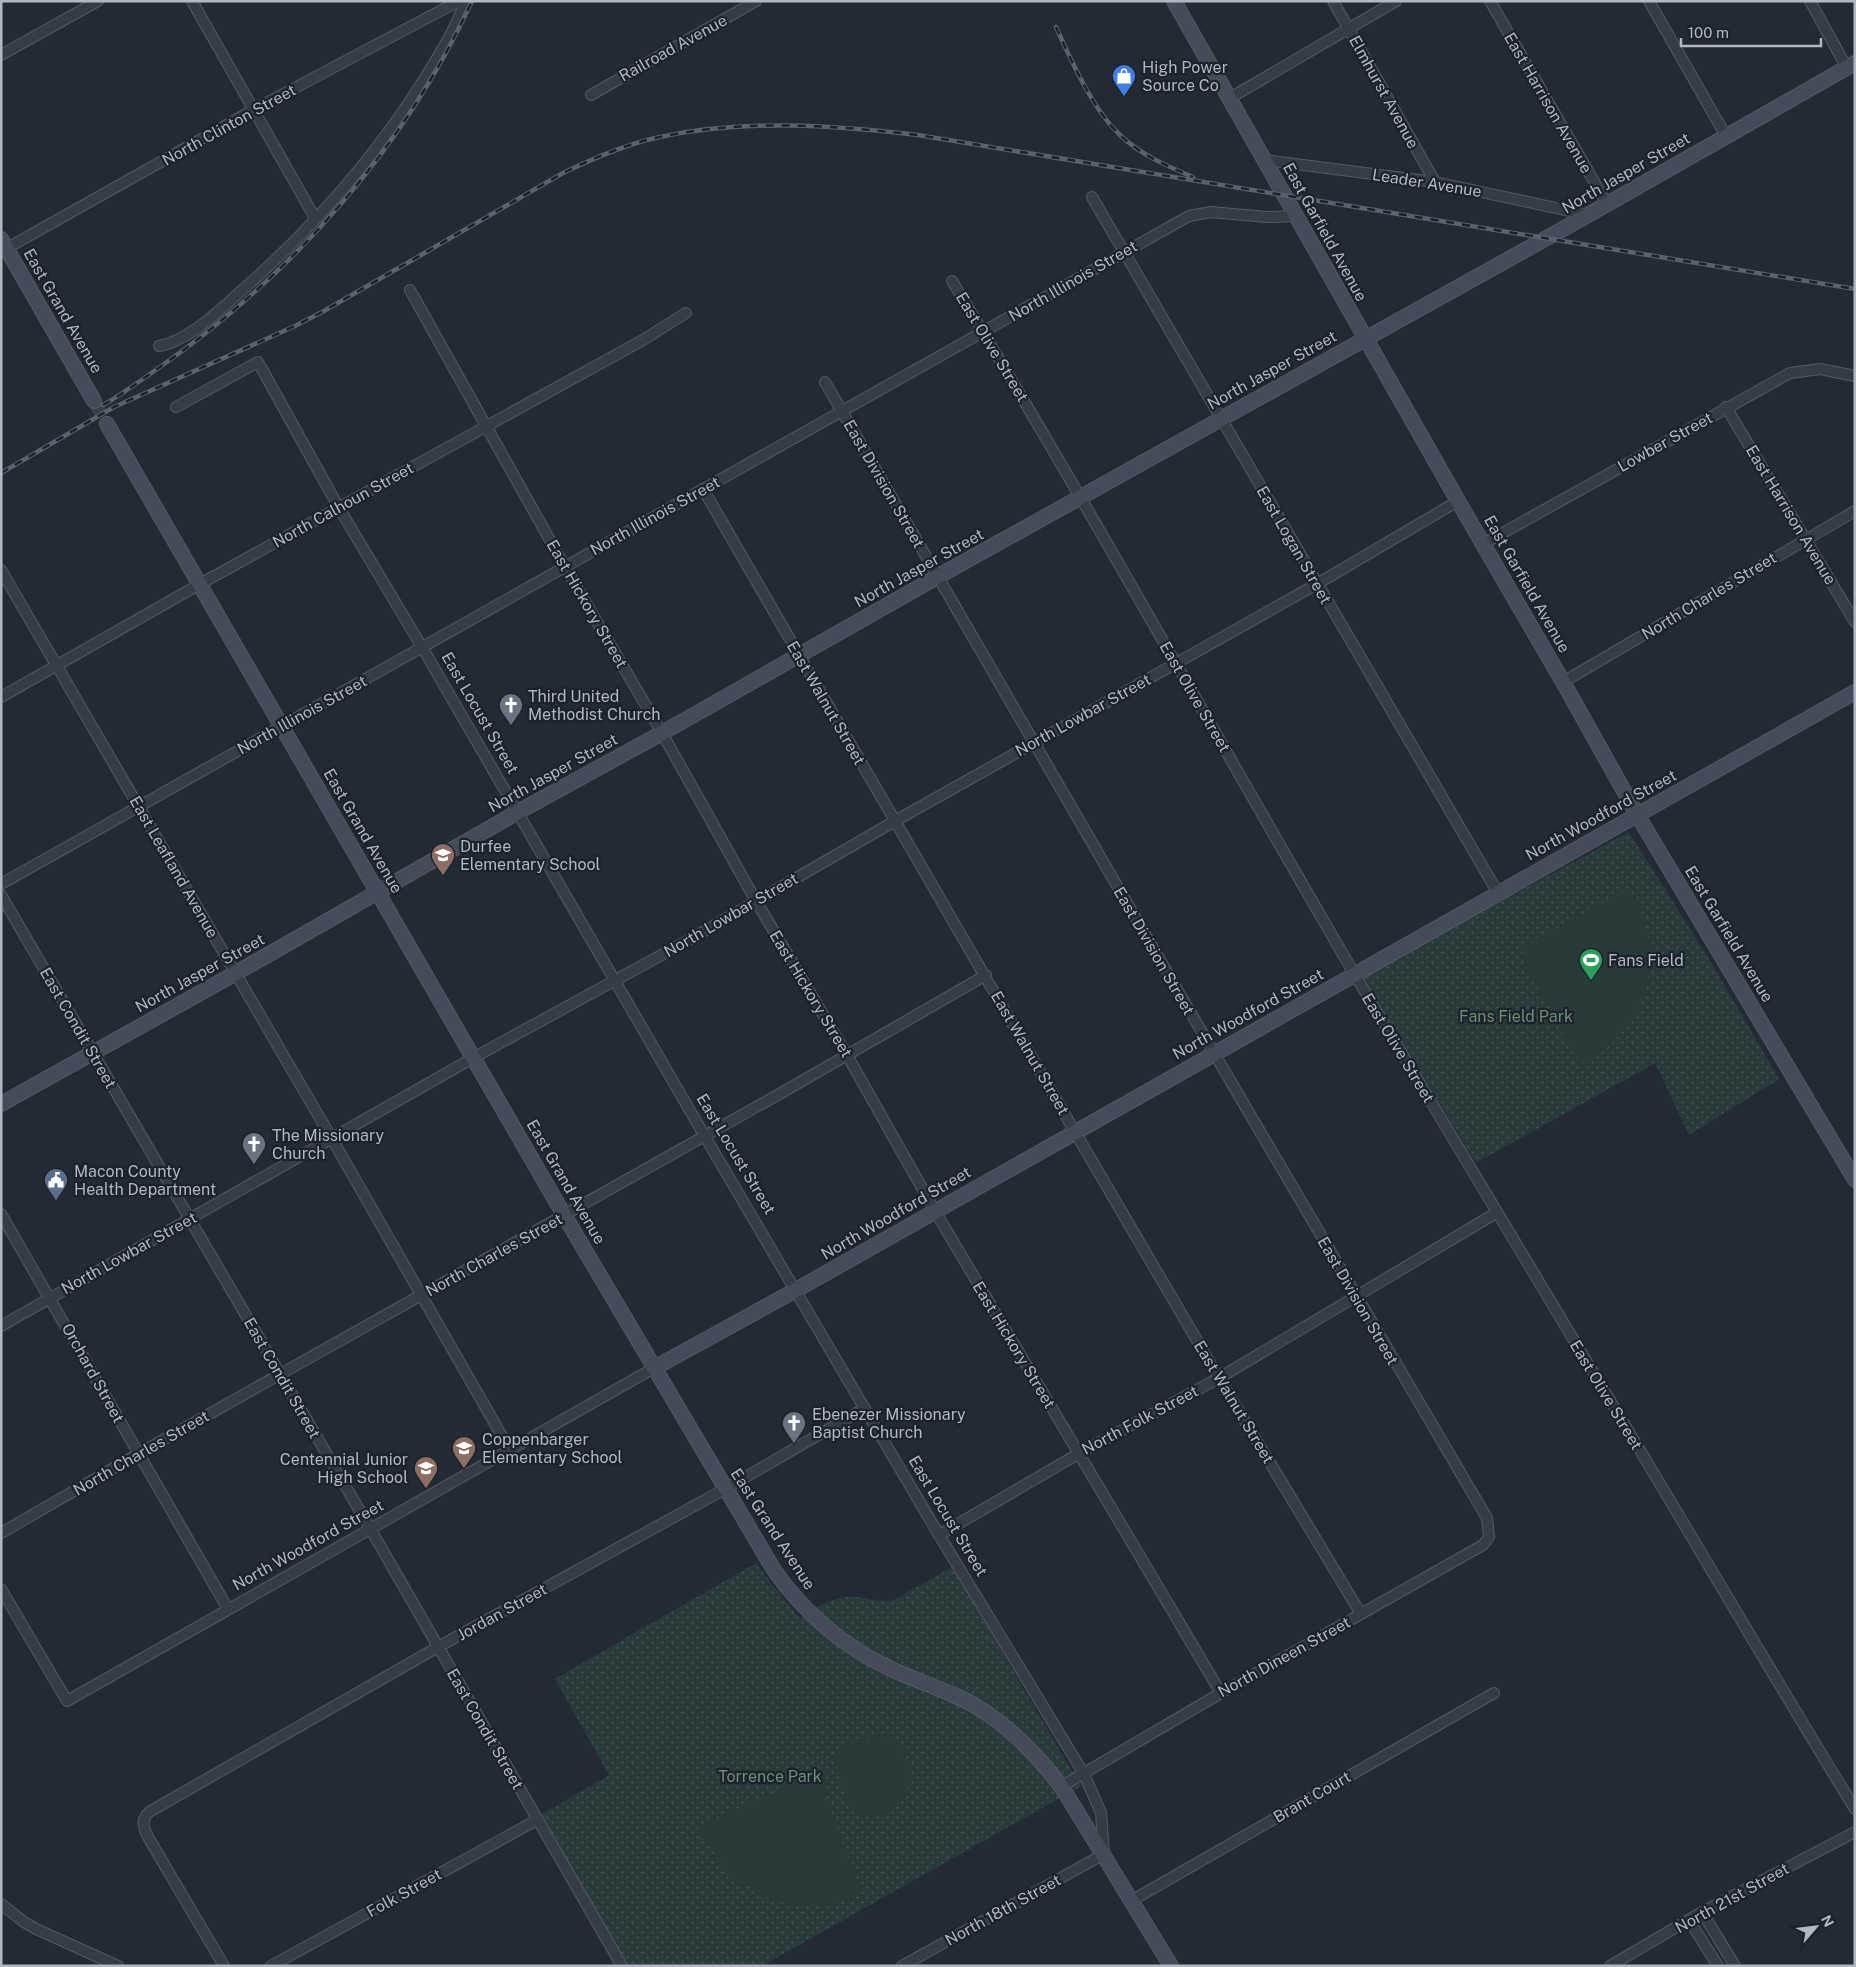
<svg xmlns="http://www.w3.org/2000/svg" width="1856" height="1967" viewBox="0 0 1856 1967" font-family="'Public Sans',sans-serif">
<defs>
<pattern id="park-dots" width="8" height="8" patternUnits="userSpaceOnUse" patternTransform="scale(1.25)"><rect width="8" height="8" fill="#293a3b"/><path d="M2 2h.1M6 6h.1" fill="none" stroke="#465456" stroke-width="1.8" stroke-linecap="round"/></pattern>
</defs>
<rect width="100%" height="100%" fill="#232a35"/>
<!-- park -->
<g fill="url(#park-dots)">
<path d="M1629,832L1712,964L1779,1079L1689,1135L1655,1063L1476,1163L1363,976Z"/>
<path d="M756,1563L786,1602L800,1618C817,1608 834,1595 854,1597C870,1598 881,1604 896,1599L952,1567L1081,1786L762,1966H627L541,1815L609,1775L555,1679Z"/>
</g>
<!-- pitch -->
<g fill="#293a3b">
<path d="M1629,888C1657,933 1659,982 1627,1025C1620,1035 1611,1046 1600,1053C1594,1057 1587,1061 1580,1064L1521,957L1525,947Z"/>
<path d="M881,1733C928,1756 912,1821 866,1815C860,1814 853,1810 850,1805C842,1791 839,1772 834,1757L841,1746Z"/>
<path d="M810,1777L820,1780L862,1895C791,1923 730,1895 699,1826Z"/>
</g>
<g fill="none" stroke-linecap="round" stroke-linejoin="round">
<!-- secondary-tunnel -->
<path stroke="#383f4a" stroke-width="14" stroke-dasharray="14 7" stroke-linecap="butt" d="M94,401L107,424"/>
<!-- street casing -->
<g stroke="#545a64" stroke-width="12">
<g id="street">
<path d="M192,1L315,218"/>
<path d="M1333,1L1435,182"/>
<path d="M1490,1L1607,204"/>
<path d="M1649,1L1726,136"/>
<path d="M1810,1L1847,68"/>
<path d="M1,55L98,1"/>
<path d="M591,95L756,1"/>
<path d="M1230,98L1396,1"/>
<path d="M1264,160L1435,182L1588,215"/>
<path d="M1092,197L1498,893"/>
<path d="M2,251L253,110L459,1"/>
<path d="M952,281C1091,509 1220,744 1355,975C1450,1136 1547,1296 1644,1457C1714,1574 1783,1692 1855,1809"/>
<path d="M410,290L565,567L662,733L756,901L847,1055L935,1211L1221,1693"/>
<path d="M159,346C188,341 219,311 240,292C311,230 375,158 425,78C440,53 456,29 465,1"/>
<path d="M825,382L1214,1053L1487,1518L1489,1537L1483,1545L1221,1693L1062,1786"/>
<path d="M176,407L258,362L339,508L422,647L704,1135L939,1535L1084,1774L1101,1813L1104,1854L902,1966"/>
<path d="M1726,407L1855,622"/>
<path d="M703,489L1075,1132L1219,1378L1361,1614"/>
<path d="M1483,544L1790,373L1820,369L1855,376"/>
<path d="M1,570L332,1139L510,1450"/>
<path d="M1563,682L1855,511"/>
<path d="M1,697L200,584L643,340L686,313"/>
<path d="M1,884L1189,216L1211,212L1267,217L1296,216"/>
<path d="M1,895L371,1530L622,1966"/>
<path d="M1,1214L228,1609"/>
<path d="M1,1326L473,1058L687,941L895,821L1317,584L1458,501"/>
<path d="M1,1533L138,1454L776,1096L986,975"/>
<path d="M939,1535L1078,1454L1219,1378L1496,1213"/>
<path d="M1,1589L67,1701L654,1368"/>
<path d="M1131,1901L1494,1693"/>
<path d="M1,1904L24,1922L36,1929L118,1966"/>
<path d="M1702,1912L1735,1966"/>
<path d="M1689,1920L1718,1966"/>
<path d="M224,1966L148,1837C143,1827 141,1820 149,1812L438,1647L725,1489L865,1408"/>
<path d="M271,1966L537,1820"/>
<path d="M1610,1966L1702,1912L1855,1832"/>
</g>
</g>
<!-- secondary casing -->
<g stroke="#545a64" stroke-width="16">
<g id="secondary">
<path d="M1174,1L1458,501L1563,682L1638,816L1855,1180"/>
<path d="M1,239L94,401"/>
<path d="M107,424L564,1215L774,1570C805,1614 842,1646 891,1669C921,1683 954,1692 982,1710C1014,1731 1040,1758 1063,1789L1171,1966"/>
<path d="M1,1104L236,973L518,812L662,733L937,577L1588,215L1855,63"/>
<path d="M654,1368L796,1290L1855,692"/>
</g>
</g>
<!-- street -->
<use href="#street" stroke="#363c46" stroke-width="10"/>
<!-- secondary -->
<use href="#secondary" stroke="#454b59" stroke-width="14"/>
<!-- rail casing -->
<g stroke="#5b626f" stroke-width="4.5">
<g id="rail">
<path d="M1056,27C1071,60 1093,110 1120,135C1141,155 1167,166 1193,177"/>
<path d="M103,405C123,394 141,380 160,367C293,274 404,149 472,1"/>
<path d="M1,473L114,407L295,326L324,311L563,173C594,158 626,144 660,137C745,119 832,125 918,135L1855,289"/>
</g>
</g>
<!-- rail -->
<use href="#rail" stroke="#1c212b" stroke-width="2.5" stroke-dasharray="8" stroke-linecap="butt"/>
</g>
<!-- icons -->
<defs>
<g id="shop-pin" transform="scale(1.25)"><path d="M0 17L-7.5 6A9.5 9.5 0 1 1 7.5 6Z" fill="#3f7fe0" stroke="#1c212b"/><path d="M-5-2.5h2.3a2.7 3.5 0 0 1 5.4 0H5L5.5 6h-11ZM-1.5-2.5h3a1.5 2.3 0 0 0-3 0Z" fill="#fff"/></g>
<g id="church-pin" transform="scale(1.25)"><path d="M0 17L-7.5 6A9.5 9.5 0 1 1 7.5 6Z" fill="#6b7280" stroke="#1c212b"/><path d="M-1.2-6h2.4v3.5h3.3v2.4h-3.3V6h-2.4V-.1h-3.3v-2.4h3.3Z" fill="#fff"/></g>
<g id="school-pin" transform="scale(1.25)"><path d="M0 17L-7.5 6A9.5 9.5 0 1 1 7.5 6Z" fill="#8d6e63" stroke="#1c212b"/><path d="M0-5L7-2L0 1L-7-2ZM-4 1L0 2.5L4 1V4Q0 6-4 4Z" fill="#fff"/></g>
<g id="stadium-pin" transform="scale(1.25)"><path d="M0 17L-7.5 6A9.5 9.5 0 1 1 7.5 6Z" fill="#2e9e5b" stroke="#1c212b"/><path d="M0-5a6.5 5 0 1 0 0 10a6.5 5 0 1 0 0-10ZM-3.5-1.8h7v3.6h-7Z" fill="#fff"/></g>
<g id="civic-pin" transform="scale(1.25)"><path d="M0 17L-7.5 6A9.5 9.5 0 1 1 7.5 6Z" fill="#5c6f8a" stroke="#1c212b"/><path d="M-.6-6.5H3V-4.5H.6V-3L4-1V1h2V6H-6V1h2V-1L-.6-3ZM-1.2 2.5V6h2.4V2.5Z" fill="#fff"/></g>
</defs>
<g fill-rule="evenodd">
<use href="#shop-pin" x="1124" y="76"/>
<use href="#church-pin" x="511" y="705"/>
<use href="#school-pin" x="443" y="855"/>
<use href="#stadium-pin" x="1591" y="960"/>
<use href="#church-pin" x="254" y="1144"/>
<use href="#civic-pin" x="56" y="1180"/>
<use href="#church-pin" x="794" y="1423"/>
<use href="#school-pin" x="464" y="1448"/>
<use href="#school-pin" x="426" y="1468"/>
</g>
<g text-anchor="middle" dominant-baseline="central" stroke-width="4.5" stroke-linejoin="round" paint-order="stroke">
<!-- street labels -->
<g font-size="16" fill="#b1b7c3" stroke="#1c212b">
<text transform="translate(673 48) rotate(-29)">Railroad Avenue</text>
<text transform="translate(1384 92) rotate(61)">Elmhurst Avenue</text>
<text transform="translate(1548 103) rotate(60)">East Harrison Avenue</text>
<text transform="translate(229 125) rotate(-29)">North Clinton Street</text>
<text transform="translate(1626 173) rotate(-30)">North Jasper Street</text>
<text transform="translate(1427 183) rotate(9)">Leader Avenue</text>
<text transform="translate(1325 232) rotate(61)">East Garfield Avenue</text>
<text transform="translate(1073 281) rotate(-30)">North Illinois Street</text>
<text transform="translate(63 311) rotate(60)">East Grand Avenue</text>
<text transform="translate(992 347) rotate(59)">East Olive Street</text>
<text transform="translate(1272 370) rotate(-29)">North Jasper Street</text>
<text transform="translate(1665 442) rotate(-29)">Lowber Street</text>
<text transform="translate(884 484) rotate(60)">East Division Street</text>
<text transform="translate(343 505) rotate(-29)">North Calhoun Street</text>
<text transform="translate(1791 515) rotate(59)">East Harrison Avenue</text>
<text transform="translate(655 516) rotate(-29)">North Illinois Street</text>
<text transform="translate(1294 545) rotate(60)">East Logan Street</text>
<text transform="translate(919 568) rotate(-29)">North Jasper Street</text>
<text transform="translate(1527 584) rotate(60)">East Garfield Avenue</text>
<text transform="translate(1709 596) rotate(-31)">North Charles Street</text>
<text transform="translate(587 604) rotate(60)">East Hickory Street</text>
<text transform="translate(1195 697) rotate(60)">East Olive Street</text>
<text transform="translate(826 703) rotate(60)">East Walnut Street</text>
<text transform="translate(480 713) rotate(60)">East Locust Street</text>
<text transform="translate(302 715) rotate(-29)">North Illinois Street</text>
<text transform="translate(1083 715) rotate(-29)">North Lowbar Street</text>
<text transform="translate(553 773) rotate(-29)">North Jasper Street</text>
<text transform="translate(1601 815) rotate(-29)">North Woodford Street</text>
<text transform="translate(363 831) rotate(60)">East Grand Avenue</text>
<text transform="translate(174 867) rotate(60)">East Leafland Avenue</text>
<text transform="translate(731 915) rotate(-30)">North Lowbar Street</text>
<text transform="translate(1729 934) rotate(59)">East Garfield Avenue</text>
<text transform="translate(1154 951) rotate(60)">East Division Street</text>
<text transform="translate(200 973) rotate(-29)">North Jasper Street</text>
<text transform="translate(811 994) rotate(59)">East Hickory Street</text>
<text transform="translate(1248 1014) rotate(-29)">North Woodford Street</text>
<text transform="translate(78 1028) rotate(60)">East Condit Street</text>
<text transform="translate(1398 1048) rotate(59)">East Olive Street</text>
<text transform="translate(1030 1053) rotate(60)">East Walnut Street</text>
<text transform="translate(736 1154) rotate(59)">East Locust Street</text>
<text transform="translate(566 1182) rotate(60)">East Grand Avenue</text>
<text transform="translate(896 1213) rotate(-30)">North Woodford Street</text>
<text transform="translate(129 1253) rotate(-29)">North Lowbar Street</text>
<text transform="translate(494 1255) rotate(-29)">North Charles Street</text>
<text transform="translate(1358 1301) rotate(60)">East Division Street</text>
<text transform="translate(1014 1345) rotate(59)">East Hickory Street</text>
<text transform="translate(93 1373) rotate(61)">Orchard Street</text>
<text transform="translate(282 1378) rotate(60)">East Condit Street</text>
<text transform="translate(1606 1395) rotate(59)">East Olive Street</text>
<text transform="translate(1234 1402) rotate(59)">East Walnut Street</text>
<text transform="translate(1140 1420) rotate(-28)">North Folk Street</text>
<text transform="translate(141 1453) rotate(-30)">North Charles Street</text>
<text transform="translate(948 1516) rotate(59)">East Locust Street</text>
<text transform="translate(773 1529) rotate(57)">East Grand Avenue</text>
<text transform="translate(308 1545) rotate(-29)">North Woodford Street</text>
<text transform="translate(502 1612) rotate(-29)">Jordan Street</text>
<text transform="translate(1284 1657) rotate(-29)">North Dineen Street</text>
<text transform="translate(485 1729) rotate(60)">East Condit Street</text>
<text transform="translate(1312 1797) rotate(-30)">Brant Court</text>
<text transform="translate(404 1893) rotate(-29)">Folk Street</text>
<text transform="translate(1732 1898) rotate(-29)">North 21st Street</text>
<text transform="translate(1003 1910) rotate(-29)">North 18th Street</text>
</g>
<!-- poi labels -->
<g font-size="16" fill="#b1b7c3" stroke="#1c212b" text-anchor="start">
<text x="1142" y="67">High Power<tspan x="1142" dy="18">Source Co</tspan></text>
<text x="528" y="696">Third United<tspan x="528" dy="18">Methodist Church</tspan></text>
<text x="460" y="846">Durfee<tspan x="460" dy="18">Elementary School</tspan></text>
<text x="1608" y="960">Fans Field</text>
<text x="272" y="1135">The Missionary<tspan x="272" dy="18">Church</tspan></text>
<text x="74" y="1171">Macon County<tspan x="74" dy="18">Health Department</tspan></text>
<text x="812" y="1414">Ebenezer Missionary<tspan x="812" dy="18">Baptist Church</tspan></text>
<text x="482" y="1439">Coppenbarger<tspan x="482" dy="18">Elementary School</tspan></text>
<text x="408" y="1459" text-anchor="end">Centennial Junior<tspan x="408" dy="18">High School</tspan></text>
</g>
<!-- park labels -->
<g font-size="16" fill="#6b9075" stroke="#1c212b">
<text x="1516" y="1016">Fans Field Park</text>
<text x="770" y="1776">Torrence Park</text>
</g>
</g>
<!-- border -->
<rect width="1856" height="1967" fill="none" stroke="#b1b7c3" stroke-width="5"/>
<!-- north arrow -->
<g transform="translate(1816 1927) rotate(62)" stroke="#1c212b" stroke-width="4" paint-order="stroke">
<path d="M0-4L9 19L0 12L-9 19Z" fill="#b1b7c3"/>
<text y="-8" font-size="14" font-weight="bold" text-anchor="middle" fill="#b1b7c3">N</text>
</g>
<!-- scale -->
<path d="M1681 38v8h140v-8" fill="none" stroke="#b1b7c3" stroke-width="2.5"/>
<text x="1688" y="38" font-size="15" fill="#b1b7c3" stroke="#1c212b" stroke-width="4" paint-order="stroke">100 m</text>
</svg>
